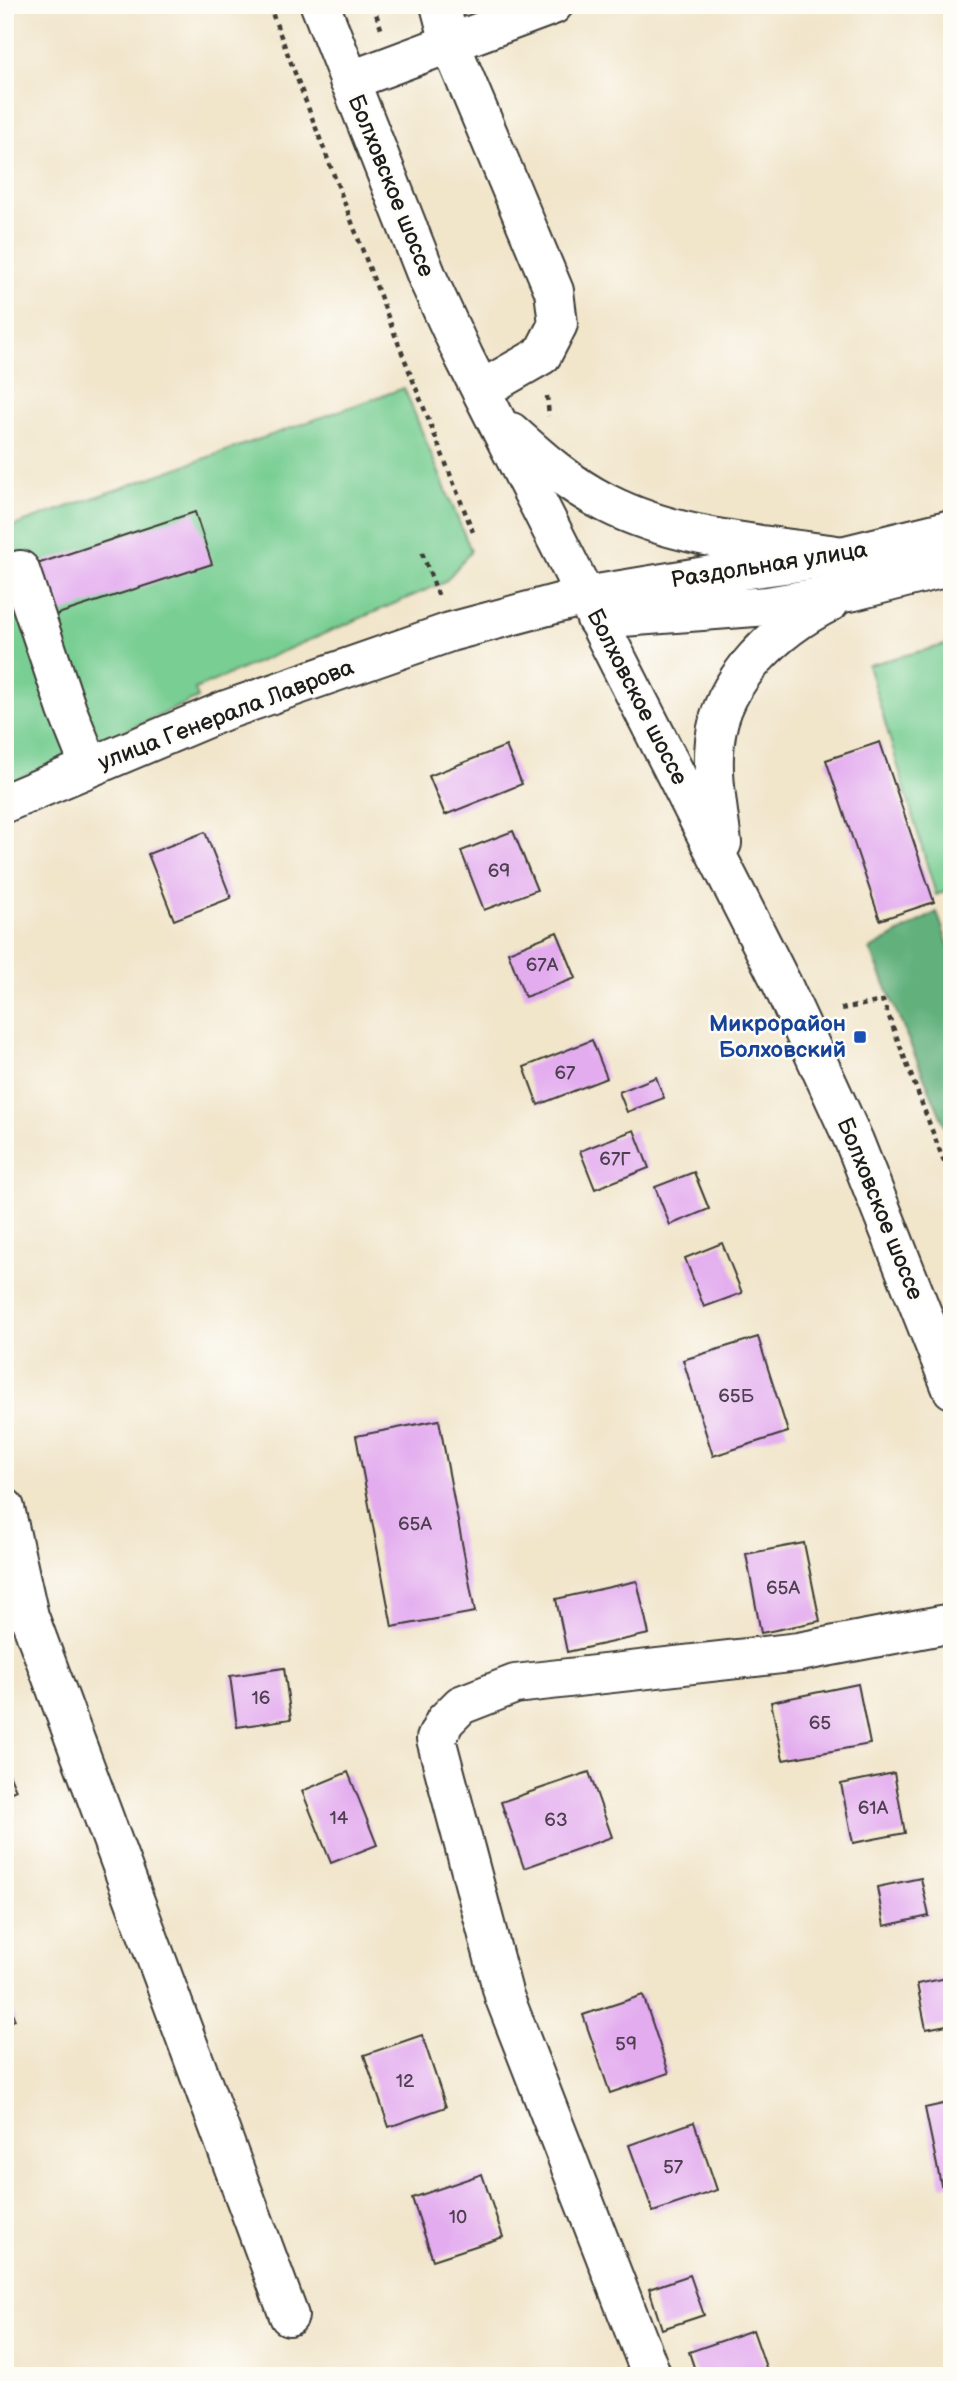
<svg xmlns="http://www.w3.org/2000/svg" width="957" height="2381" viewBox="0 0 957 2381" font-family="'Balsamiq Sans',sans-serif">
<rect width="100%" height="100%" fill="#fdfcf7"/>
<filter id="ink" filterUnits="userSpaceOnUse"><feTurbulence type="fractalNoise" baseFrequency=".0143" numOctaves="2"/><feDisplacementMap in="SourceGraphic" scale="14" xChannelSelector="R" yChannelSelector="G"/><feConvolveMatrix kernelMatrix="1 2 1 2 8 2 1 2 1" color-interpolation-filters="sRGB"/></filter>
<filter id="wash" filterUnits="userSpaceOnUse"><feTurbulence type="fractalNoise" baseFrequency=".00686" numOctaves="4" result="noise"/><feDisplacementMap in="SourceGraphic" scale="28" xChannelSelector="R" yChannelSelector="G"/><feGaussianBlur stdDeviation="1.57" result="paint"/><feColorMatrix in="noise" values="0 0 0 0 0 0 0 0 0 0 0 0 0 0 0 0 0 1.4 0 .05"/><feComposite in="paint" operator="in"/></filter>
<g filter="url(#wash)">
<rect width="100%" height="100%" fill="#f1e5ca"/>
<!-- green -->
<g fill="#78ce93" stroke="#4a7558" stroke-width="2">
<path d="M404,388L471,551L445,582L195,689L198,698L5,785V529Z"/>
<path d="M952,643V889L936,895L868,665Z"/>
</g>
<!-- forest -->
<path fill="#62b17d" stroke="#3f664c" stroke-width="2" d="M937,912L952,956V1143L870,949Z"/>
<g id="blocks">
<!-- building -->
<g fill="#e3acef">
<path d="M195,512L212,564L55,615L37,564Z"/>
<path d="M880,742L934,902L880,920L826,760Z"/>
<path d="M506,746L522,784L445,815L429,776Z"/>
<path d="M513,831L537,890L484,910L461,851Z"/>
<path d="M205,832L231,898L174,920L148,854Z"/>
<path d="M557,932L576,978L525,997L508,952Z"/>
<path d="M592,1040L607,1078L538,1105L524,1067Z"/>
<path d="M656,1077L664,1098L627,1112L619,1092Z"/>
<path d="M634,1130L649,1168L595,1189L580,1151Z"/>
<path d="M694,1172L709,1209L670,1225L655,1187Z"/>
<path d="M722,1243L742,1293L704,1307L685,1258Z"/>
<path d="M758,1337L788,1432L713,1456L683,1360Z"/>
<path d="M439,1420L475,1612L392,1627L356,1436Z"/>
<path d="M804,1543L820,1621L761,1633L746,1554Z"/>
<path d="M637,1581L649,1634L567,1652L556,1599Z"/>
<path d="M284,1668L291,1719L237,1727L230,1676Z"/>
<path d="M858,1684L870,1744L783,1760L771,1702Z"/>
<path d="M5,1764L16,1790L5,1795Z"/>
<path d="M348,1772L377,1845L331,1863L302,1791Z"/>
<path d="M589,1772L612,1837L524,1868L501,1802Z"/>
<path d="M894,1773L905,1833L853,1843L841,1784Z"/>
<path d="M921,1878L929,1916L884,1926L877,1887Z"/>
<path d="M952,1977V2024L926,2029L917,1984Z"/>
<path d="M5,1995L15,2020L5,2024Z"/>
<path d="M643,1995L669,2073L610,2093L583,2015Z"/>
<path d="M422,2035L446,2107L389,2127L364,2055Z"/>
<path d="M952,2102V2183L941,2185L925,2108Z"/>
<path d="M694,2122L717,2190L653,2212L629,2145Z"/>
<path d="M482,2174L503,2237L433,2260L412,2198Z"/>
<path d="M690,2275L704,2315L662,2329L649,2289Z"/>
<path d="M753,2330L769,2376H697L689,2352Z"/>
</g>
</g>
</g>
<g filter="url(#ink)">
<use href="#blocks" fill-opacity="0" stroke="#3c3a36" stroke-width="2"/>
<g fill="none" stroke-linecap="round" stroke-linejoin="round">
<!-- minor casing -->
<g stroke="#3c3a36" stroke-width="42">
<g id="minor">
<path d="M440,5L450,43L554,291L558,324L542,355L481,390"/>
<path d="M349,81L553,5"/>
<path d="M20,570L67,710L90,767"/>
<path d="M5,803L226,710L450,632L585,596"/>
<path d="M5,1508L29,1616L289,2316"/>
<path d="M652,2376L504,1996L436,1739L445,1721L461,1705L515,1684L799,1652L952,1623"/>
</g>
</g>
<!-- major casing -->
<g stroke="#3c3a36" stroke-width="42">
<g id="major">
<path d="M320,5L428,279L464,357L782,984L854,1141L952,1389"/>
<path d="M511,432C541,459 570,485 606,503C678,540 763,544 842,556"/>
<path d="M585,596L748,569L842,556L952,529"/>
<path d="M596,619L768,606L854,591L952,566"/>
<path d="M722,843C718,809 711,775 715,741C721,679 778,628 830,602"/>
</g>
</g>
<!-- path -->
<g stroke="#3c3a36" stroke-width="4.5" stroke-dasharray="5 5" stroke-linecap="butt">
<path d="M269,5L393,330L473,532"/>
<path d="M373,5L382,31"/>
<path d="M547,396L549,416"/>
<path d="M422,553L439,597"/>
<path d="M841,1009L883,1001L952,1183"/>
</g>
<!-- minor -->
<use href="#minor" stroke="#fff" stroke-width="38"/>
<!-- major -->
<use href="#major" stroke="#fff" stroke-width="38"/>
</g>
</g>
<!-- markers -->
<rect fill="#1a4fb4" stroke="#fdfcf7" stroke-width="2.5" x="853" y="1030" width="14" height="14" rx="3.5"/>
<g text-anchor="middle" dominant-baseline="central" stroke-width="5" stroke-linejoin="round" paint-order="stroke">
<!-- number labels -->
<g font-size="19" fill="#4e4051">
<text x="499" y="871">69</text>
<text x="542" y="965">67А</text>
<text x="565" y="1073">67</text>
<text x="615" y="1159">67Г</text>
<text x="736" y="1396">65Б</text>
<text x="415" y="1524">65А</text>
<text x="783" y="1588">65А</text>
<text x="261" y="1698">16</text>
<text x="820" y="1723">65</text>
<text x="873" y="1808">61А</text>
<text x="339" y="1818">14</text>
<text x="556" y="1820">63</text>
<text x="626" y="2044">59</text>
<text x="405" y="2081">12</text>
<text x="673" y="2167">57</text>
<text x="458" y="2217">10</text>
</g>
<!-- street labels -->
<g font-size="23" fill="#1c1c1c" stroke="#fdfcf7">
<text transform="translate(391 186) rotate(68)">Болховское шоссе</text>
<text transform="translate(769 565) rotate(-9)">Раздольная улица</text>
<text transform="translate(637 697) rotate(63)">Болховское шоссе</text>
<text transform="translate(226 715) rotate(-21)">улица Генерала Лаврова</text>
<text transform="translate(880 1209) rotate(68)">Болховское шоссе</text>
</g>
<!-- transit labels -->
<g font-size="23" font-weight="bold" fill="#164399" stroke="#fdfcf7" text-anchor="end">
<text x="846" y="1024">Микрорайон<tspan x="846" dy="26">Болховский</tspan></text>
</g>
</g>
<!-- margin -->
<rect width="957" height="2381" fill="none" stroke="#fdfcf7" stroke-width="28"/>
</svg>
